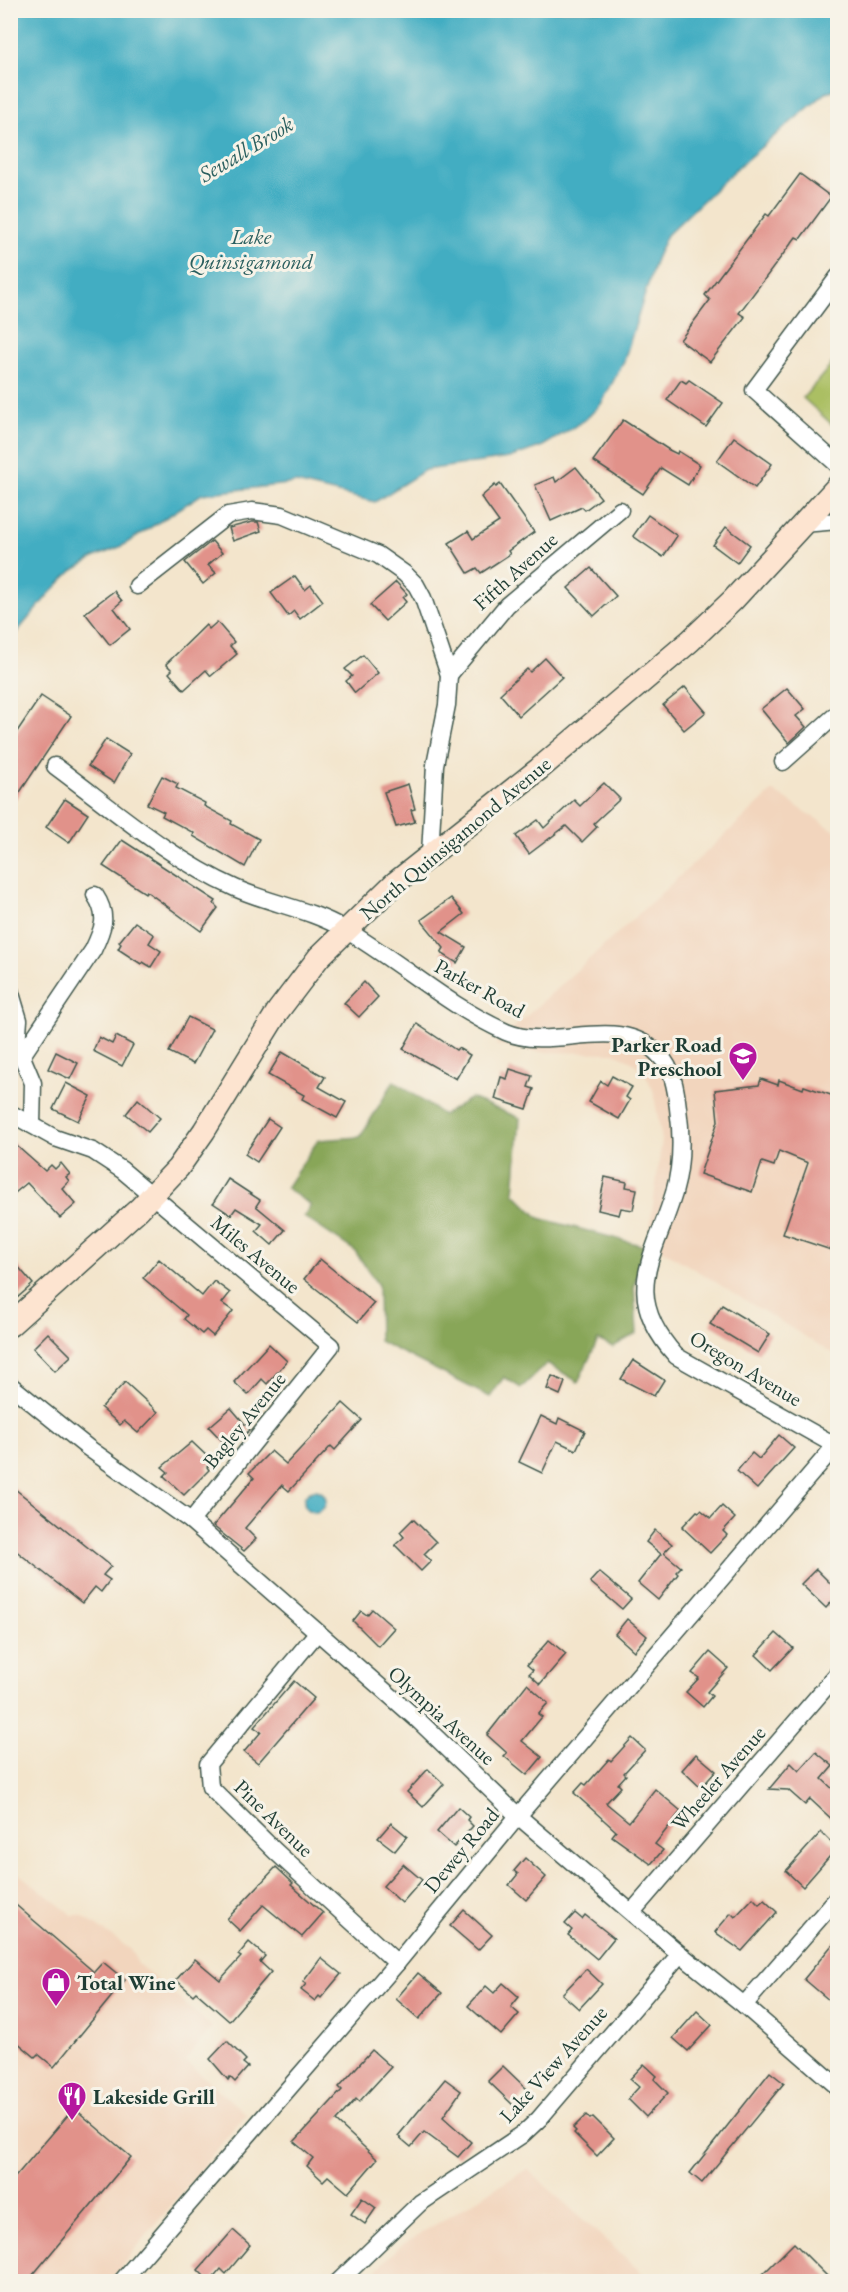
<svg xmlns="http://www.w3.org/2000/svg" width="848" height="2292" viewBox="0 0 848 2292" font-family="'EB Garamond',serif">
<rect width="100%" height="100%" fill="#f7f3e8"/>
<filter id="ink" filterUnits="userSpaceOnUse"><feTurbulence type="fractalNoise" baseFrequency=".0167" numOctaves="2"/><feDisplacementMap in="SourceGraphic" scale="12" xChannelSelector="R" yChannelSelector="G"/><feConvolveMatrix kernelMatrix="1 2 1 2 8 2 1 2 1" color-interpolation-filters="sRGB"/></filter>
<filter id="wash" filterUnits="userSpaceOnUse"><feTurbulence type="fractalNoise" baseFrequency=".008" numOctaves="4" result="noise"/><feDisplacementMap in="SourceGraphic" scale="24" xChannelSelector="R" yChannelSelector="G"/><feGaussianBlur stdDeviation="1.35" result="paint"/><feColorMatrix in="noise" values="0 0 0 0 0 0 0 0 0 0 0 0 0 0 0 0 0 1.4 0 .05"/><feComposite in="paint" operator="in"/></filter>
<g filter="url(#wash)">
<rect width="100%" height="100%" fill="#f3e5cc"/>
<!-- built -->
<g fill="#f2d5bd">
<path d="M773,791L837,832V1356L648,1241L662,1140L653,1090L644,1072L630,1060L614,1053L539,1052L495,1045Z"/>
<path d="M10,1867L72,1915H81L130,1949L138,1964L212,2027L185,2061L246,2114L109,2281H11Z"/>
<path d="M527,2169L651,2281H366L400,2246Z"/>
</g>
<!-- green -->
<path fill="#abbf63" stroke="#657e4c" stroke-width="1.5" d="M837,358V429L803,398Z"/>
<!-- forest -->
<path fill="#88a659" stroke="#547246" stroke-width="1.5" d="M394,1081L443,1115L471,1098L520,1118L514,1193L539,1218L648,1247L634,1285L637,1333L613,1347L598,1340L578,1382L547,1363L521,1388L504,1377L490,1397L379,1341L378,1285L355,1251L304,1217L311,1205L286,1188L318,1140L360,1137Z"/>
<!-- water -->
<g fill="#43adc2" stroke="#31757b" stroke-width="1.5">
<path d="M11,10L837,11V88L826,93L740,165L667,235L656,259L624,361L601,404L585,420L543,446L509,458L425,470L375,502L296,483L202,494L122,546L95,557L72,571L49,594L11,639Z"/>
<circle cx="315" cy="1501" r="11"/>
</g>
<g id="blocks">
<!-- building -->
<g fill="#e1928a">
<path d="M800,174L831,197L800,239L796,237L739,313L745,317L710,362L680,340L710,300L705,295L766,214L769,216Z"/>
<path d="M681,380L686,383L689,380L723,403L706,427L667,400Z"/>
<path d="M623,420L669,450L677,454L678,451L700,465L688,485L661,468L643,494L593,461Z"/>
<path d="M734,437L772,464L755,488L717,461Z"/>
<path d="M576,467L601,498L585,510L582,507L551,521L535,485L554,477L556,482Z"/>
<path d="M500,484L534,532L508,551L510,554L481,573L477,568L468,573L449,543L468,531L473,539L499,522L481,497L495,485L496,487Z"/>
<path d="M648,515L677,536L663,557L633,536Z"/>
<path d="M252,522H258L261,531L233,541L229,528Z"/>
<path d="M726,527L750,545L737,563L713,545Z"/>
<path d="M212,541L222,553L208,565L216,573L203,584L185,562Z"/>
<path d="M591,568L616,596L594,616L568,588Z"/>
<path d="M295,576L305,590L311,585L323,601L300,619L294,611L288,616L271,593Z"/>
<path d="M396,582L407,594L403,598L406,602L385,621L370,605Z"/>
<path d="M114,591L122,601L114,608L130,629L110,645L85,613Z"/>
<path d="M217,622L234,642L230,646L237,654L211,676L206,670L184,690L169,673L172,670L166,664L206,625L209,629Z"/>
<path d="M363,655L378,673L355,693L346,681L352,676L345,669Z"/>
<path d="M545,658L562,677L519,716L500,694L527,669L530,672Z"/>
<path d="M685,687L706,712L684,730L663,705Z"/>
<path d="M787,688L805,709L796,716L806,727L789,743L761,709Z"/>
<path d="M41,696L71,716L10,807V742Z"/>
<path d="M106,739L130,754L114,783L88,766Z"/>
<path d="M162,776L178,784L176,788L205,803L204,806L232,821L231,824L259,839L245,867L193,836L194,833L162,816L164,812L147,804Z"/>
<path d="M604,783L620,799L594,823L597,827L582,842L566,826L529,854L516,836L538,820L544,828L574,800L580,806Z"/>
<path d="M408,784L415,809L411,810L415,822L396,827L384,792Z"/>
<path d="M65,799L88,814L69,843L46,827Z"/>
<path d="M122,840L216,901L214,904L218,908L201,931L146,891L145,893L103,866Z"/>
<path d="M451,898L464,914L441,932L466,947L457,963L441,953L444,948L421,920Z"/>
<path d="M135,922L154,935L149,943L161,951L151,967L143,962L141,964L118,949L121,944L119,942Z"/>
<path d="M364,982L378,997L359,1017L344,1003Z"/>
<path d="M188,1017L212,1029L193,1064L169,1052Z"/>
<path d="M417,1024L456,1050L458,1048L470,1055L456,1079L403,1049Z"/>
<path d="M116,1036L133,1045L122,1066L93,1051L99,1037L112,1044Z"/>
<path d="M56,1052L78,1063L70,1079L48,1069Z"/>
<path d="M282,1052L325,1077L319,1087L346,1102L337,1118L302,1099L304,1095L268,1075Z"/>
<path d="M510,1069L532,1076L528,1087L534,1089L527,1109L495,1099L501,1077L507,1079Z"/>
<path d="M612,1076L632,1087L626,1097L630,1100L619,1119L589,1102L601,1081L607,1085Z"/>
<path d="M761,1079L778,1085L779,1080L803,1089L804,1086L837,1097V1252L783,1234L808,1163L779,1151L774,1166L762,1162L752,1192L700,1174L718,1121L715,1090L759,1085Z"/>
<path d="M66,1083L91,1096L78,1121L53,1109Z"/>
<path d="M138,1099L160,1118L148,1132L126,1114Z"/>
<path d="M268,1119L280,1127L257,1162L245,1154Z"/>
<path d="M10,1140L45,1171L51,1165L55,1169L61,1163L70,1174L66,1177L69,1181L62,1188L76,1204L60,1218L27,1183L10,1197Z"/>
<path d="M605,1177L627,1182L626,1187L637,1189L633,1210L621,1208L619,1215L598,1210Z"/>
<path d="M228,1179L260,1200L256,1206L285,1230L272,1245L256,1231L262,1224L236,1208L231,1215L213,1203Z"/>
<path d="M10,1257L33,1284L10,1304Z"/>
<path d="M159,1259L202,1296L214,1281L230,1293L222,1303L233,1311L213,1336L206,1330L202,1334L184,1319L187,1315L143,1278Z"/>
<path d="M320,1259L374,1303L358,1322L304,1279Z"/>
<path d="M722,1305L770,1334L758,1353L710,1324Z"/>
<path d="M48,1333L71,1356L55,1371L33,1348Z"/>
<path d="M269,1344L287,1361L267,1384L262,1379L248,1395L234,1382Z"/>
<path d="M633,1360L664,1380L654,1396L621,1379Z"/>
<path d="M552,1376L565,1382L560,1395L547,1389Z"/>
<path d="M125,1382L158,1412L138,1433L124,1421L120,1425L101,1408Z"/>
<path d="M343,1403L362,1420L335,1450L331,1446L289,1491L282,1485L245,1528L256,1539L244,1551L213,1526L254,1478L249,1473L271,1451L286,1464Z"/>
<path d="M231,1408L250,1430L229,1448L209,1427Z"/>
<path d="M541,1416L557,1424L559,1418L585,1431L576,1450L557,1441L542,1473L519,1462Z"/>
<path d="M779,1435L794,1448L757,1489L737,1471L752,1453L759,1459Z"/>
<path d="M192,1442L213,1462L207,1467L209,1470L184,1495L164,1476L168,1472L162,1467Z"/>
<path d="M10,1485L111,1566L103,1575L110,1580L101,1592L95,1587L82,1603L10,1546Z"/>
<path d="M722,1506L735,1518L723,1531L727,1535L710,1553L682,1527L697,1511L699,1512L701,1510L711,1518Z"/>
<path d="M413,1519L436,1542L424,1554L431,1561L421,1571L395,1545L404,1537L400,1532Z"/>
<path d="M655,1530L672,1544L664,1553L681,1567L676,1572L678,1574L658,1600L638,1583L661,1554L646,1542Z"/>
<path d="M816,1569L837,1590V1596L826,1608L801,1584Z"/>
<path d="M599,1572L631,1599L622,1609L590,1582Z"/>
<path d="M372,1609L394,1628L378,1646L353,1621L361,1611L367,1615Z"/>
<path d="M627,1619L647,1636L634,1651L615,1634Z"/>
<path d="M776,1633L793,1648L772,1670L756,1655Z"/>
<path d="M549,1640L566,1654L540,1684L529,1674L533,1670L527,1665Z"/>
<path d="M710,1652L728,1668L707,1692L712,1696L703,1707L686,1692L699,1678L692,1673Z"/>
<path d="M294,1681L314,1698L258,1763L244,1752L261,1732L254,1727Z"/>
<path d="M527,1684L548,1703L538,1714L542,1717L522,1741L542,1757L527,1775L504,1756L507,1753L487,1735Z"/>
<path d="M632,1738L645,1750L624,1773L626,1775L618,1784L621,1787L606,1803L629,1822L655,1789L681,1811L655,1844L663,1850L651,1864L612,1836L616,1831L574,1793L583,1783L586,1785L609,1759L611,1761Z"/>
<path d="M816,1752L833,1766L822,1779L837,1793V1824L810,1799L805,1805L788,1790L769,1789L791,1763L799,1771Z"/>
<path d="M696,1754L716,1771L701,1788L682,1770Z"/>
<path d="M428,1769L444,1784L423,1807L407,1792Z"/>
<path d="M458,1807L469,1817L467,1820L473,1826L454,1847L437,1832Z"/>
<path d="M391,1823L407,1836L395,1851L378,1838Z"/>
<path d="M821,1832L837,1848L803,1887L786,1871Z"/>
<path d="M525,1858L546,1877L526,1900L509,1885L518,1874L514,1871Z"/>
<path d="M403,1864L422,1880L402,1903L383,1886Z"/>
<path d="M276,1867L293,1883L291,1885L323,1913L302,1937L263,1905L240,1931L227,1919Z"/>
<path d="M753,1898L759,1904L764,1900L777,1912L742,1951L715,1932L731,1913L735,1917Z"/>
<path d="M10,1900L94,1972L103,1962L125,1980L54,2067L38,2054L35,2057L10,2036Z"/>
<path d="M464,1910L492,1935L478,1950L450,1926Z"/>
<path d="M575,1913L582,1919L585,1915L614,1938L597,1959L568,1935L572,1930L565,1924Z"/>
<path d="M837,1939V2007L804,1979Z"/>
<path d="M249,1942L265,1956L260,1962L271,1972L229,2021L196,1992L193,1995L176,1980L195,1959L220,1980L241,1957L238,1955Z"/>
<path d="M321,1958L341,1974L321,1998L319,1996L315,2001L301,1990L306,1984L303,1982Z"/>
<path d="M586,1969L602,1984L579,2009L562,1994Z"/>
<path d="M418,1973L442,1993L419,2019L396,1999Z"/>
<path d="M503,1983L519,1997L511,2007L519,2014L501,2035L468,2006L486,1986L494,1993Z"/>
<path d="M697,2011L712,2025L688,2051L673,2038Z"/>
<path d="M227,2041L246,2060L243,2063L248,2067L235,2082L230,2077L228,2080L210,2059Z"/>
<path d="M372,2050L391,2067L359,2102L356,2099L336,2121L377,2159L348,2193L328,2176L323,2181L307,2166L313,2158L294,2142L342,2090L339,2087Z"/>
<path d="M644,2064L657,2076L654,2079L668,2093L646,2117L628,2099L639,2087L630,2079Z"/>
<path d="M503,2066L528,2090L514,2106L488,2081Z"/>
<path d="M770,2072L784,2083L702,2183L690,2173Z"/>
<path d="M445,2079L461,2091L443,2117L471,2142L458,2157L424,2132L411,2147L398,2136Z"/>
<path d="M74,2108L131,2157L27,2282H10V2183Z"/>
<path d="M586,2115L590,2119L593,2117L614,2138L597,2156L574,2133L576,2131L573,2128Z"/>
<path d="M362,2198L376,2208L365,2224L351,2214Z"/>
<path d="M233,2230L250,2245L226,2274L221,2269L210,2282L198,2270Z"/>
<path d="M794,2243L833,2282H755Z"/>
</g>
</g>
</g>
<g filter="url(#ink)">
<use href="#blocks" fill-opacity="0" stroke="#3f564b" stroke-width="1.5"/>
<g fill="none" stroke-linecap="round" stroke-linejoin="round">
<!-- street casing -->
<g stroke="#3f564b" stroke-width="19">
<g id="street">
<path d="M838,277L754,390L838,465"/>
<path d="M803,524L838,521"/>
<path d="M137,586L228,515L252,511L282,515L378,555L405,574L416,585L423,598L449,675L447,705L435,765L430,854"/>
<path d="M449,675L507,605L620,510"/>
<path d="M783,762L838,713"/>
<path d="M55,766C112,808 170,859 235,888C271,904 310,909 344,929C399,961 446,1005 506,1032C555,1053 619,1011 660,1056C673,1069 676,1090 678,1108C682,1136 682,1165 674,1193C654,1259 620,1294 676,1356L838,1447"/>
<path d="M10,990L19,1020L17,1045L33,1083L32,1125"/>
<path d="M21,1057L93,950C103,929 109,916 95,895"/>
<path d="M10,1113L55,1138L93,1151L122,1170L331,1346L191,1521"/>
<path d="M10,1385L87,1447L191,1521L419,1721L518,1816L680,1954L744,2005L838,2087"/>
<path d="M316,1634L208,1764L210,1787L275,1851L397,1963"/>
<path d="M632,1912L838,1673"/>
<path d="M744,2005L838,1897"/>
<path d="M121,2282L397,1963L518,1816L835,1446"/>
<path d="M338,2282L420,2203L523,2134L539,2119L680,1954"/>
</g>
</g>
<!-- secondary casing -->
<g stroke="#3f564b" stroke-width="25">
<path id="secondary" d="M10,1325L139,1209L178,1168L204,1131L278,1011L319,957L395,883L539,769L690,641L733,600L838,486"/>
</g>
<!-- street -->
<use href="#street" stroke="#fff" stroke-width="16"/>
<!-- secondary -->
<use href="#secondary" stroke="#fde4d0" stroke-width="22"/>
</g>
</g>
<!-- icons -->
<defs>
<g id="school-pin" transform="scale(1.5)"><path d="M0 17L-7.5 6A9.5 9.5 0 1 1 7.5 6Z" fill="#b5179e" stroke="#f7f3e8"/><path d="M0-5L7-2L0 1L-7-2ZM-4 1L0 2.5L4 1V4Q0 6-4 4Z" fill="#fff"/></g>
<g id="shop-pin" transform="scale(1.5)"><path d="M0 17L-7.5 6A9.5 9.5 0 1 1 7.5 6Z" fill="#b5179e" stroke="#f7f3e8"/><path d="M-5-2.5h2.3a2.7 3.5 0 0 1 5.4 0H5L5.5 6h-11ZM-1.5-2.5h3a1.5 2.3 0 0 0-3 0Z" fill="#fff"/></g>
<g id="restaurant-pin" transform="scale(1.5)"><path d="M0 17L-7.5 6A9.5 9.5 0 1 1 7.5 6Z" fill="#b5179e" stroke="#f7f3e8"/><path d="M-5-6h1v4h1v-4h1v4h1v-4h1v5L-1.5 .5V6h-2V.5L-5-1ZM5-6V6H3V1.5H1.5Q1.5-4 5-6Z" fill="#fff"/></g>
</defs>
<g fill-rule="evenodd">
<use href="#school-pin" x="743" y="1056"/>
<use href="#shop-pin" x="56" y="1982"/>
<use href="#restaurant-pin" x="72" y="2096"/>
</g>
<g text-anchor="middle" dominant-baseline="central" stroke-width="6" stroke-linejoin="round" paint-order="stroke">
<!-- street labels -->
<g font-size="21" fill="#1f3d34" stroke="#f7f3e8">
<text transform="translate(515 571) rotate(-42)">Fifth Avenue</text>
<text transform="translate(455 838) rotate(-40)">North Quinsigamond Avenue</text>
<text transform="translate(480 988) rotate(29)">Parker Road</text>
<text transform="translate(256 1254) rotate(40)">Miles Avenue</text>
<text transform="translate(746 1368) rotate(31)">Oregon Avenue</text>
<text transform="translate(244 1420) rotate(-51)">Bagley Avenue</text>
<text transform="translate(442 1715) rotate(42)">Olympia Avenue</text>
<text transform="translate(718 1778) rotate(-49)">Wheeler Avenue</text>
<text transform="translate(274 1818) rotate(44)">Pine Avenue</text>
<text transform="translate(461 1850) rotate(-50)">Dewey Road</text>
<text transform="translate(553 2064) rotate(-48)">Lake View Avenue</text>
</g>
<!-- poi labels -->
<g font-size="21" font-weight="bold" fill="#1f3d34" stroke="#f7f3e8" text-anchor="start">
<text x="722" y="1044" text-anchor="end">Parker Road<tspan x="722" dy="24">Preschool</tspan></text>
<text x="77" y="1982">Total Wine</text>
<text x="93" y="2096">Lakeside Grill</text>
</g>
<!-- water labels -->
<g font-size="22" font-style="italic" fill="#2a5f5f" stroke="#f7f3e8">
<text transform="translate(246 149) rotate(-31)">Sewall Brook</text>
<text x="251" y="236">Lake<tspan x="251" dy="25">Quinsigamond</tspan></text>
</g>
</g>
<!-- margin -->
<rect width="848" height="2292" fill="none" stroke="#f7f3e8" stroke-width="36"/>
</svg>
